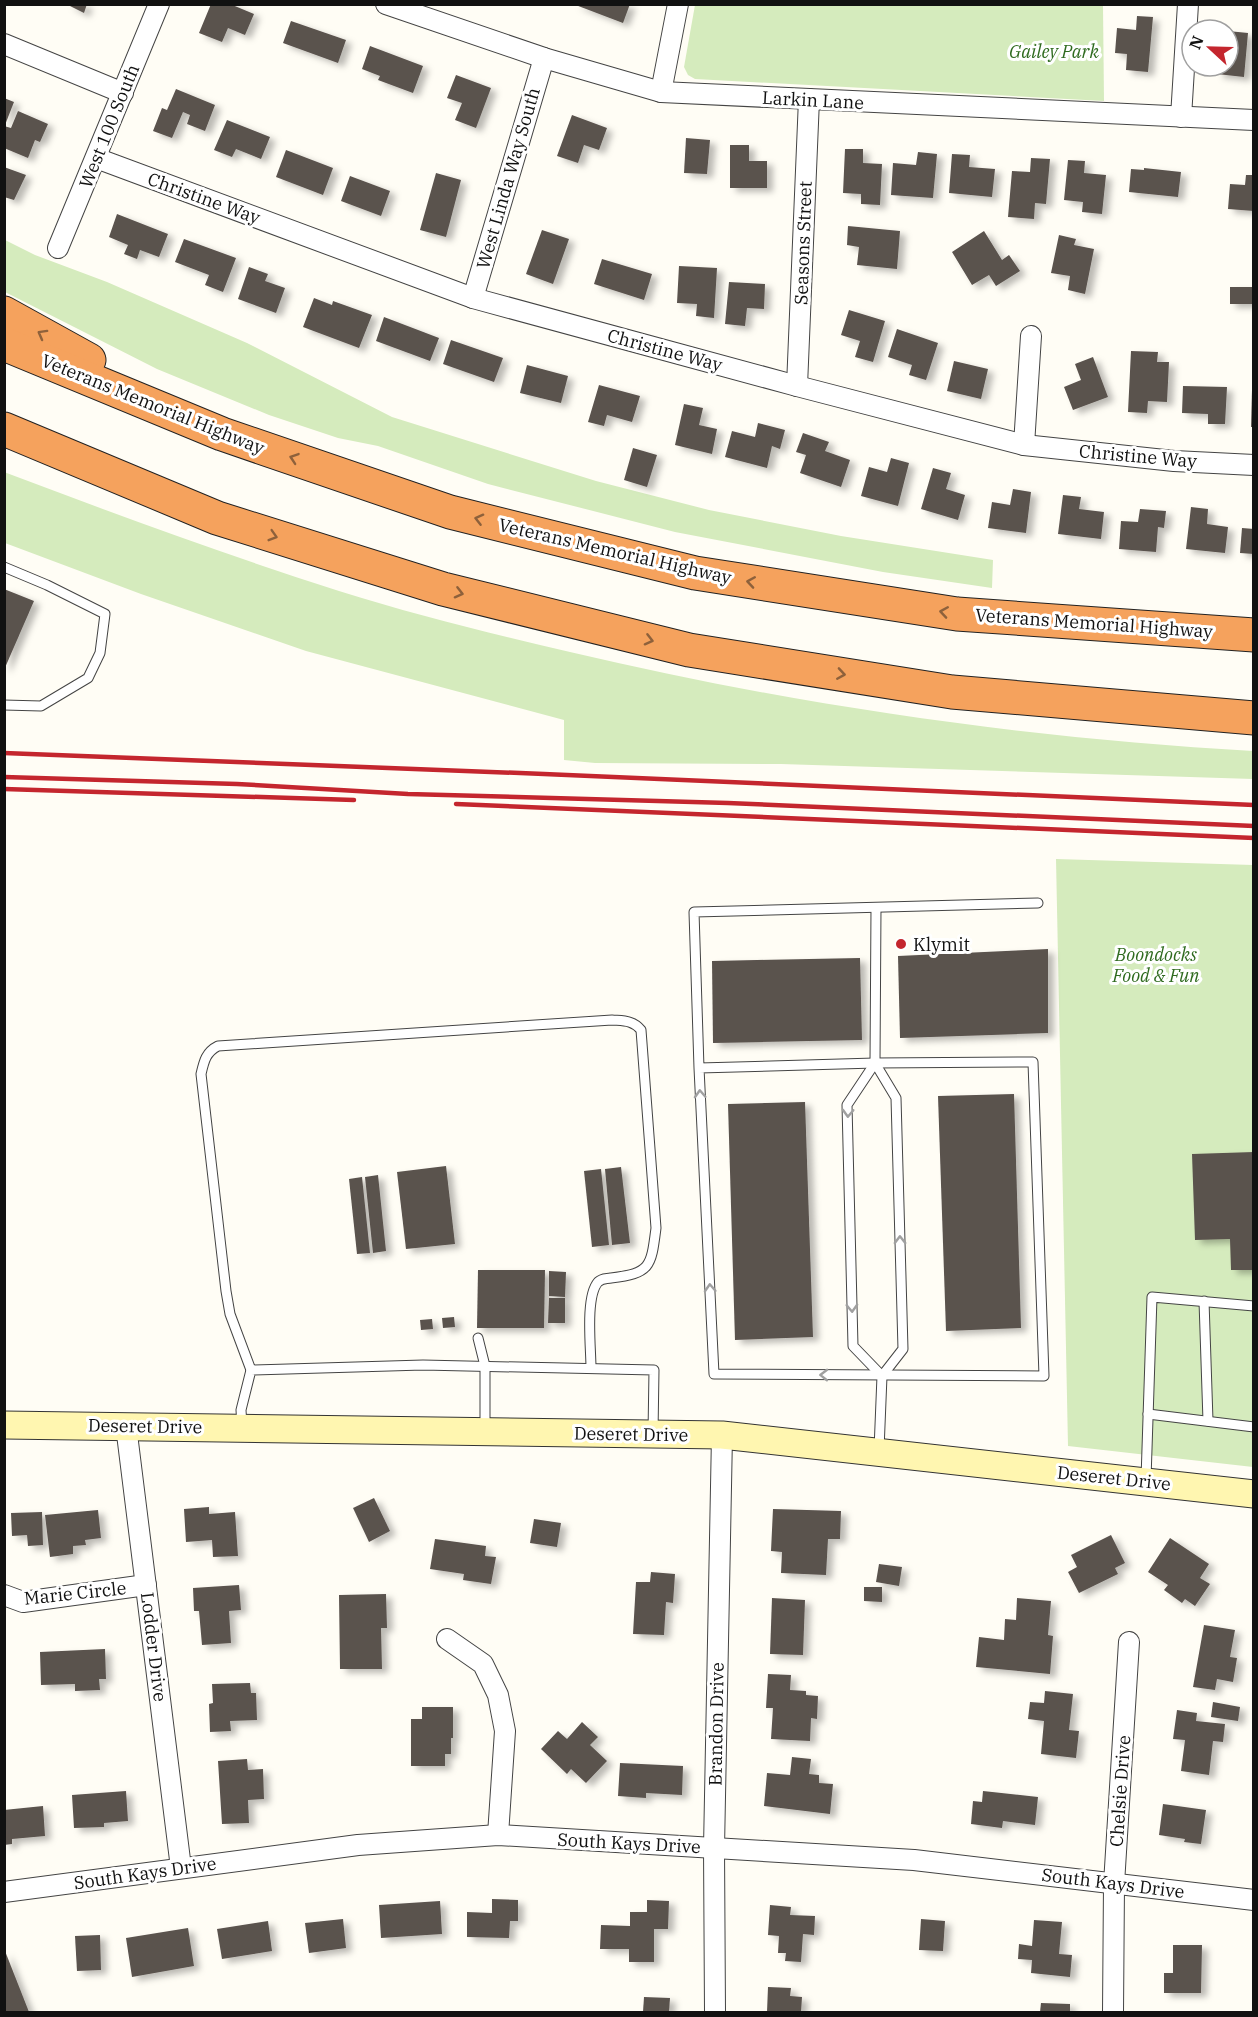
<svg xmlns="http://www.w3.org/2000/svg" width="1258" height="2017" viewBox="0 0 1258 2017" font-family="'IBM Plex Serif',serif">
<defs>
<filter id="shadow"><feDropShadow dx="6" dy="4" stdDeviation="3" flood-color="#0004"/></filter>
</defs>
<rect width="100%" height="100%" fill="#fffdf5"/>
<!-- green -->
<g fill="#d5ebbd">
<path d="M695,5H1103L1104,101L695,79L688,75L684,67Z"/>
<path d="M5,240L35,255L107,282L247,343L392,417L596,481L709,510L841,536L993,560L992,588L883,572L675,532L488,484L378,446L338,438L269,415L157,369L5,292Z"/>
<path d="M4,472C115,514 226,555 339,591C415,615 493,634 570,652C794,705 1024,738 1253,751V779L781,764L595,763L564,760V720L306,651L141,594L5,543Z"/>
<path d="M1056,859L1253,865V1467L1068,1446Z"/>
</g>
<!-- building -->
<g fill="#5a524d" filter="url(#shadow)">
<path d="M66,4H87L84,13Z"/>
<path d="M211,4H230L254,14L245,35L228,28L222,42L199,33Z"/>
<path d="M573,4H630L623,23Z"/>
<path d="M1137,16L1153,17L1148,72L1126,70L1127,54L1115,53L1117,28L1136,30Z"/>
<path d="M291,21L346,40L338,63L283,43Z"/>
<path d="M1228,31L1248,33L1244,77L1217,74L1218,66H1228Z"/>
<path d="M370,46L423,66L413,93L378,80L380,76L362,69Z"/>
<path d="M456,75L491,88L476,128L455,120L462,103L447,98Z"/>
<path d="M176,89L215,105L205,131L187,124L190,115L183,112L172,138L153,131L162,108L167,110Z"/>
<path d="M4,98L14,102L5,125H4Z"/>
<path d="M18,111L48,124L40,142L35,140L28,158L4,148V126L11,128Z"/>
<path d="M572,115L607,128L599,150L584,145L578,163L557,156Z"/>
<path d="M227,120L270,137L261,159L236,149L232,157L214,150Z"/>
<path d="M686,138L710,140L707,174L684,173Z"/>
<path d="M730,145H749V161H767V188H730Z"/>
<path d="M845,149H863V163L882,164L880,205L861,204V194L843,193Z"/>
<path d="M286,150L333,168L323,195L276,177Z"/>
<path d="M918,152L937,154L933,198L891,195L893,163L916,165Z"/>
<path d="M952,154L970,155L969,167L995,169L992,197L949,193Z"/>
<path d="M1031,158L1050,159L1046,204L1035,203L1034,219L1008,217L1012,171L1030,172Z"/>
<path d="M1068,160L1085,161L1084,173L1106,175L1102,214L1082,212L1083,202L1064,200Z"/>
<path d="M4,167L26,175L14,200L4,197Z"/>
<path d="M1144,168L1181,172L1178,197L1129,192L1131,169L1144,170Z"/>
<path d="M436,173L461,180L446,237L420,230Z"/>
<path d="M1246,175H1254V211L1228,209L1230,184L1245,185Z"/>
<path d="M350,176L390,191L381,216L341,201Z"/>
<path d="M117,214L168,234L159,257L140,250L137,259L124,254L128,245L109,237Z"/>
<path d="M848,226L900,231L897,269L857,265L859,247L847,245Z"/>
<path d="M542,230L569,239L553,284L526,274Z"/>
<path d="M984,231L1002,260L1009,255L1020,271L996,286L989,275L972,285L952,252Z"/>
<path d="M1059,235L1076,239L1074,245L1094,249L1085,294L1068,290L1070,276L1051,273Z"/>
<path d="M184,239L236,258L223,292L205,285L209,275L175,262Z"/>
<path d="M602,259L652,274L644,300L594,284Z"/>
<path d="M679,266L717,268L714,318L696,316L697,304L677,303Z"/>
<path d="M249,267L268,274L265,281L285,288L276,313L238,299Z"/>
<path d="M729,282L765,284L764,309L747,308L745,326L725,324Z"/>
<rect x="1230" y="287" width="24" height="17"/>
<path d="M314,298L332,305L333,301L372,315L359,348L303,327Z"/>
<path d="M849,310L885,321L873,362L855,357L860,341L841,335Z"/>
<path d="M384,317L439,338L430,361L376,341Z"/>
<path d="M897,329L938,343L926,380L909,375L912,365L888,357Z"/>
<path d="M451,340L503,358L494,382L443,364Z"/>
<path d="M1131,351L1158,352L1157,362H1169L1167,402L1148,401L1147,413L1128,412Z"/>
<path d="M1093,357L1108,397L1073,410L1064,387L1081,380L1075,364Z"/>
<path d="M954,361L988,369L981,399L947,391Z"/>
<path d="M527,365L568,376L561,403L520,393Z"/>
<path d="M599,385L640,396L632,422L607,415L604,426L588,422Z"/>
<path d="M1183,386L1227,387L1225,424H1208V414L1182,413Z"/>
<path d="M1252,390H1254V427H1251Z"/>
<path d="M684,404L703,408L699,425L717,429L712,454L675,445Z"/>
<path d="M758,423L785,430L780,449L772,446L767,468L725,457L732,431L755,437Z"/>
<path d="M803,433L829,442L825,451L850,460L841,487L800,473L806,455L796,452Z"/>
<path d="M633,448L657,455L647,487L624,480Z"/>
<path d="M891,458L909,463L898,506L861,496L869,467L887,472Z"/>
<path d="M933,468L951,473L946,489L965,495L958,520L921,509Z"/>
<path d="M1013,489L1031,492L1026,533L988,528L992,502L1010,505Z"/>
<path d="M1063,495L1081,497L1079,509L1104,512L1101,539L1058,534Z"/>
<path d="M1191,507L1208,509L1207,524L1228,527L1225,553L1186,549Z"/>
<path d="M1140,509L1166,511L1164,528L1158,527L1156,552L1119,549L1121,521L1138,522Z"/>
<path d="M1242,528L1254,529V554L1240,553Z"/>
<path d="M4,589L34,601L4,670Z"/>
<path d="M1048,949V1033L900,1038L898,956Z"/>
<path d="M860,958L862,1040L713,1043L712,961Z"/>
<path d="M1014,1094L1021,1328L946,1331L938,1096Z"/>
<path d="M805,1102L813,1337L735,1340L728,1104Z"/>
<path d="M1254,1152V1270H1231L1230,1239L1195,1240L1192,1154Z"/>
<path d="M446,1166L455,1244L406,1249L397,1172Z"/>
<path d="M621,1167L630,1243L612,1245L605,1169Z"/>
<path d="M601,1169L609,1245L592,1247L584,1171Z"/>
<path d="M378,1175L386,1251L373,1253L365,1177Z"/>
<path d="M362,1177L370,1253L357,1254L349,1179Z"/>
<path d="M478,1270H545L544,1328H477Z"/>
<path d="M549,1271L566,1272L565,1297L549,1296Z"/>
<path d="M549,1298H565V1323H548Z"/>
<path d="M454,1317L455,1327L443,1328L442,1318Z"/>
<path d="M432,1319L433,1329L421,1330L420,1320Z"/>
<path d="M374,1498L390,1531L369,1542L353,1508Z"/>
<path d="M209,1507V1514L235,1512L238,1556L213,1557L212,1540L186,1542L184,1509Z"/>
<path d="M773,1509L841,1511L840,1539H828L826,1575L781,1573L782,1552L771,1551Z"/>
<path d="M98,1510L101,1538L85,1540L86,1545L73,1546V1554L50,1557L45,1515Z"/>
<path d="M42,1512L43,1545L28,1546L27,1535L12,1536L11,1513Z"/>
<path d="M534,1519L561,1523L557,1547L530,1543Z"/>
<path d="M1111,1535L1125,1563L1115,1568L1118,1574L1079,1593L1068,1572L1077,1567L1071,1555Z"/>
<path d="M1170,1538L1209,1564L1200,1578L1210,1584L1195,1606L1185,1599L1182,1603L1164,1590L1168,1585L1148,1572Z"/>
<path d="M435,1539L486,1546L485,1556L496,1557L491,1584L463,1580L464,1574L430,1569Z"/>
<path d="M879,1564L902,1567L899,1586L876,1582Z"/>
<path d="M651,1572L675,1574L673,1603L666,1602L664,1635L633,1634L636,1582H650Z"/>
<path d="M239,1585L241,1610L229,1611L231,1643L202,1645L199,1611H194L193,1588Z"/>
<path d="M864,1587H882V1602L864,1601Z"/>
<path d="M386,1594L387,1628H381L382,1669H340L339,1595Z"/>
<path d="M772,1598L805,1600L803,1655L770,1654Z"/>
<path d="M1017,1598L1051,1601L1048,1635L1053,1636L1050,1674L976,1667L979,1637L1004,1640L1005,1619L1016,1620Z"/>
<path d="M1204,1625L1235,1630L1230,1657L1237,1658L1233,1682L1217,1679L1215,1690L1193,1687Z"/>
<path d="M105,1649L106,1679H99L100,1690L75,1691V1684L41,1685L40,1652Z"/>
<path d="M768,1674L791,1675L790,1690L806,1691V1695L818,1696L817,1719L811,1718L810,1741L771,1739L773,1708H766Z"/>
<path d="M250,1683L251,1693H256L257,1720L230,1721L231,1731L210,1732L209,1704L213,1703L212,1684Z"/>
<path d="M1045,1691L1073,1694L1069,1730L1079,1731L1076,1758L1041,1754L1044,1721L1028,1719L1030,1702L1044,1703Z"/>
<path d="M1213,1702L1240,1707L1238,1721L1211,1717Z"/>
<path d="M422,1707H453V1738H451V1754H445V1766H411V1719H422Z"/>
<path d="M1177,1710L1197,1713L1196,1721L1225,1724L1223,1742L1213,1741L1209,1775L1181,1771L1185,1740L1173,1739Z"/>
<path d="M582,1722L598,1737L590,1745L607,1761L586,1783L571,1769L567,1774L541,1749L558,1731L567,1739Z"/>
<path d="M792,1757L811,1759L809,1774L819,1775V1783L833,1784L830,1814L764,1806L767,1773L790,1775Z"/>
<path d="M247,1759L248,1770L263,1769L264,1799L248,1800L249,1823L222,1824L218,1761Z"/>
<path d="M620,1763L683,1766L682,1795L646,1793V1798L618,1796Z"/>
<path d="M126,1791L128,1821L104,1823V1827L74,1828L72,1795Z"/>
<path d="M983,1791L1038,1797L1035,1825L1003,1821L1002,1828L971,1824L973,1801L982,1802Z"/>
<path d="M1163,1804L1206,1810L1201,1844L1184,1842L1185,1839L1159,1835Z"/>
<path d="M43,1806L45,1836L12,1839V1844L4,1845V1810Z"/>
<path d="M492,1899L518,1900V1921H510L509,1938L467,1937V1912L492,1913Z"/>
<path d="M647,1900L669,1901L668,1929H654V1962H629V1949H600L601,1925L630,1926V1912H647Z"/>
<path d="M440,1901L442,1934L381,1938L379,1905Z"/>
<path d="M770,1905L791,1907L790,1915L815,1916L814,1935L803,1934L801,1962L785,1961L786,1953H778L779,1936L768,1935Z"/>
<path d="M343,1919L346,1948L309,1953L305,1923Z"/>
<path d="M921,1919L945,1921L943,1951L919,1950Z"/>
<path d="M1034,1920L1062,1922L1059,1954L1072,1955L1070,1977L1031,1973L1032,1960L1018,1959L1019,1944L1032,1946Z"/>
<path d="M268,1921L272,1951L222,1959L217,1929Z"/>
<path d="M188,1928L194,1966L132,1977L126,1938Z"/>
<path d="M100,1935L101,1970L77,1971L75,1936Z"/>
<path d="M1173,1945H1202L1201,1993H1164V1973H1173Z"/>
<path d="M5,1951L29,2012H4Z"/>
<path d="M768,1987L791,1988L790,1996L802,1997L801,2012H767Z"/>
<path d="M644,1997L670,1998L669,2012H643Z"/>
<path d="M1041,2003L1070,2004V2012H1040Z"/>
</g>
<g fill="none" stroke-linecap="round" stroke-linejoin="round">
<!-- lane casing -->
<g stroke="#444" stroke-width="11">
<g id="lane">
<path d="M4,567L47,585L105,614L100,653L88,678L41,706L4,705"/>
<path d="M876,908L875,1063L896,1098L903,1349L882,1376L879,1450"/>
<path d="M875,1063L847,1105L853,1346L882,1376"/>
<path d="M699,1068L875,1063L1033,1062L1044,1376L714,1374L699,1068L694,912L1038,903"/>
<path d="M1204,1301L1208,1421"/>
<path d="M478,1338L485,1366V1429"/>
<path d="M251,1370L230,1314L226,1291L201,1074C204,1061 206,1052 218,1046L612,1020C623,1021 633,1020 641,1030L656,1228C651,1267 651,1273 611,1278C606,1279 602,1278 598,1282C585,1297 591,1348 591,1368"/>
<path d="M1148,1414L1254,1427"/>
<path d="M242,1426L241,1410L251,1370L423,1365L654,1370L653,1433"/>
<path d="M1146,1479L1152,1297L1254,1306"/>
</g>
</g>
<!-- street casing -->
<g stroke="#444" stroke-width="22">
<g id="street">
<path d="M386,4L544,58L661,92L1254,120"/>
<path d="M4,44L123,93"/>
<path d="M661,92L678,4"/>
<path d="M1181,117L1188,4"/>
<path d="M96,158L473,298L797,386L1024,445L1174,461L1254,465"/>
<path d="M58,248L159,4"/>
<path d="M473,298L544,58"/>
<path d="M797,386L809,99"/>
<path d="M1024,445L1031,336"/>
<path d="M126,1426L181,1868"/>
<path d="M4,1595L23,1602L146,1585"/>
<path d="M447,1639L483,1664L498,1695L505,1731L498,1835"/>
<path d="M4,1892L358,1845L498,1835L914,1860L1254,1900"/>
<path d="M715,2012L714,1848L722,1435"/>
<path d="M1113,2012L1114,1884L1129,1642"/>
</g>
</g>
<!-- secondary casing -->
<g stroke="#333" stroke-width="29">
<path id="secondary" d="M4,1425L722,1435L1254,1494"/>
</g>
<!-- highway casing -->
<g stroke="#222" stroke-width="35">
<g id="highway">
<path d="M4,313L89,360"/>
<path d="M4,344L222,434L450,512L695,573L957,614L1254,635"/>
<path d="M4,429L217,518L443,589L689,650L952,692L1254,718"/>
</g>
</g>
<!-- lane -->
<use href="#lane" stroke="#fff" stroke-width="9"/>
<!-- street -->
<use href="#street" stroke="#fff" stroke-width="20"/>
<!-- secondary -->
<use href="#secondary" stroke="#fff6b0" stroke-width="27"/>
<!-- highway -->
<use href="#highway" stroke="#f5a25d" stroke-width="33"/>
<!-- rail -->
<g stroke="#c4262e" stroke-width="4.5">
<path d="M4,753L544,774L1254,805"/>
<path d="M4,777L237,784L408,794L728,803L1254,826"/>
<path d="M4,789L354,800"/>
<path d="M456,804L1254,838"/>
</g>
</g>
<!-- one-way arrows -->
<defs><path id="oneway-chevron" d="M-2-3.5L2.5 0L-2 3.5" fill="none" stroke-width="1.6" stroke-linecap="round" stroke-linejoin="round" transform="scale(1.5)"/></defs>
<g stroke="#8e613b">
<use href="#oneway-chevron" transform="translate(42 334) rotate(-151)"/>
<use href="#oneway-chevron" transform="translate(294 458) rotate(-161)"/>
<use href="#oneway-chevron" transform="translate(479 519) rotate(-166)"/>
<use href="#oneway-chevron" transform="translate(273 536) rotate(17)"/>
<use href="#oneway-chevron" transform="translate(751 582) rotate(-171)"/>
<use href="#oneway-chevron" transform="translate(459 593) rotate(14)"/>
<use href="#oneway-chevron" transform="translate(944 612) rotate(-171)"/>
<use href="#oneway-chevron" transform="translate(649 640) rotate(14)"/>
<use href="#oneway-chevron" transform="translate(841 674) rotate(9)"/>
</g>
<g stroke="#a0a0a0">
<use href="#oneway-chevron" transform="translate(700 1094) rotate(-93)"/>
<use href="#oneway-chevron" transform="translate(848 1113) rotate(92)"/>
<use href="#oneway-chevron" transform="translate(900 1240) rotate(-91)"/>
<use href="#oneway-chevron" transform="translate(710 1288) rotate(-93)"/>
<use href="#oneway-chevron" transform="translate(852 1308) rotate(88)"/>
<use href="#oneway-chevron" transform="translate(824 1375) rotate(-179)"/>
</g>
<!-- markers -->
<circle fill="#c4262e" stroke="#fff" stroke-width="2" cx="901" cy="944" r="6"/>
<g text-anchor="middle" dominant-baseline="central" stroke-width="6" stroke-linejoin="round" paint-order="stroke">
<!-- park labels -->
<g font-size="18" font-style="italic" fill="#2f6b1f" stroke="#fff">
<text x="1054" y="51">Gailey Park</text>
<text x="1156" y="954">Boondocks<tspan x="1156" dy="21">Food &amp; Fun</tspan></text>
</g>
<!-- street labels -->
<g font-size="18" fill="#111" stroke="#fff">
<text transform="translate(813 100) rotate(3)">Larkin Lane</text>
<text transform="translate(109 126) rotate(-68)">West 100 South</text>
<text transform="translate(508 178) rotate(-74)">West Linda Way South</text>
<text transform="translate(204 198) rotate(20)">Christine Way</text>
<text transform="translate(803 243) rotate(-88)">Seasons Street</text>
<text transform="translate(665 350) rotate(15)">Christine Way</text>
<text transform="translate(153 404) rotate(22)">Veterans Memorial Highway</text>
<text transform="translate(1138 456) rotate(5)">Christine Way</text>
<text transform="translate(615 551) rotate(13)">Veterans Memorial Highway</text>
<text transform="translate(1094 623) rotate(4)">Veterans Memorial Highway</text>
<text transform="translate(145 1426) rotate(1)">Deseret Drive</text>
<text transform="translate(631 1434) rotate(1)">Deseret Drive</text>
<text transform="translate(1114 1478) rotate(6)">Deseret Drive</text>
<text transform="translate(75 1593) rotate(-6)">Marie Circle</text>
<text transform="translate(154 1647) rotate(83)">Lodder Drive</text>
<text transform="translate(716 1724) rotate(-89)">Brandon Drive</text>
<text transform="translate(1120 1791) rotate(-86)">Chelsie Drive</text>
<text transform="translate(629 1843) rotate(3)">South Kays Drive</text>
<text transform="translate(145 1873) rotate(-8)">South Kays Drive</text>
<text transform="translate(1113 1883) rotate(7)">South Kays Drive</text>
</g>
<!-- poi labels -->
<g font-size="18" fill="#111" stroke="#fff" text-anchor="start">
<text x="913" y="944">Klymit</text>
</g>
</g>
<!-- border -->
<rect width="1258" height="2017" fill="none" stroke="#111111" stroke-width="12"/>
<!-- north arrow -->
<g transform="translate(1210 48) rotate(292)"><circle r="28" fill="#ffffff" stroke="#a0a0a0" stroke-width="1.5"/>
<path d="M0-4.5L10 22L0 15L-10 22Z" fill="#c4262e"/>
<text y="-9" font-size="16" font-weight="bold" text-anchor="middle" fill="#111111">N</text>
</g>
</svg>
